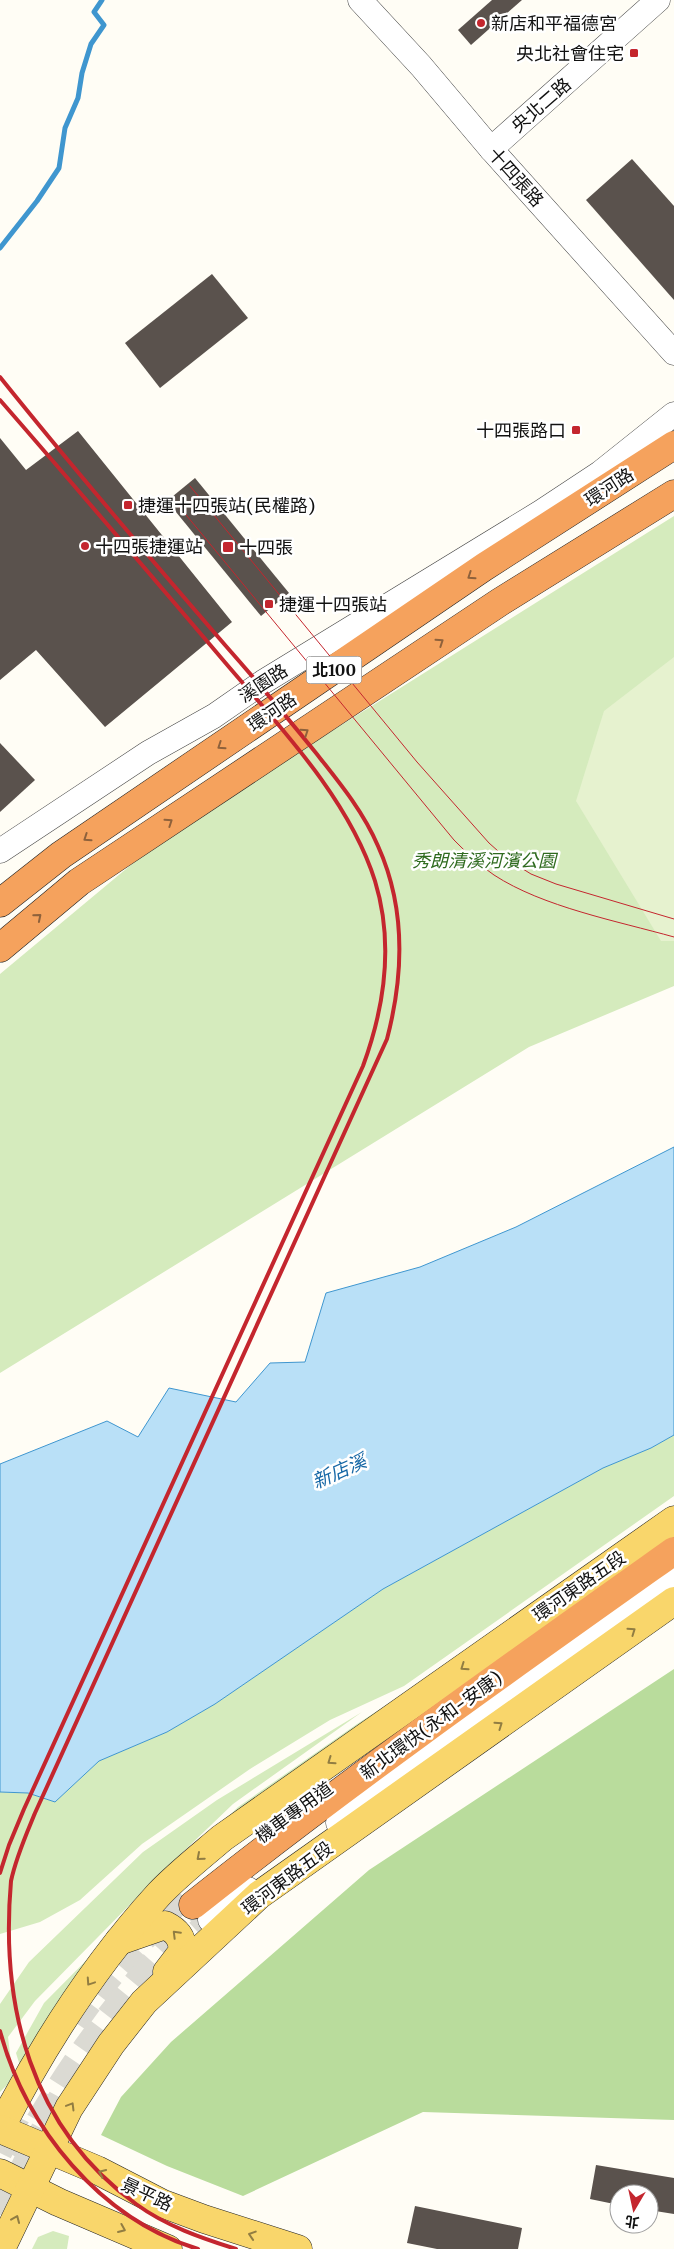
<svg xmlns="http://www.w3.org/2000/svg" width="674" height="2249" viewBox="0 0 674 2249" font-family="Merriweather,'Noto Sans TC',serif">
<rect width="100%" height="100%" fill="#fffdf5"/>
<!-- green -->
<g fill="#d5ebbd">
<path d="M674,516V986L529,1047L0,1373V974L168,834Z"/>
<path d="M674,1435V1496L404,1686L330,1720L250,1769L142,1844L80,1900L40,1922L0,1934V1792L28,1793L55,1802L99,1761L167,1732L215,1704L383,1589L603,1468L651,1448Z"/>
<path d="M486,1641L216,1838L20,2066L16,2053L44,2003L238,1807L357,1724Z"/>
<path d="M362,1712L233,1804L160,1874L35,2001L8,2037L13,2079L0,2092V2004L29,1962L143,1852L217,1800Z"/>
<path d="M53,2231L69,2236L67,2249H32L38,2237Z"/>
</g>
<!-- forest -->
<path fill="#b9dc9c" d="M674,1669V2120L423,2112L243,2196L167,2166L101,2135L121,2097L171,2042L369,1870Z"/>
<!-- pitch -->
<path fill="#e6f2cf" d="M674,657V941H661L576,801L604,711Z"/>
<!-- water -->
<path fill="#b9e0f7" stroke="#3f96cf" d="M674,1147V1435L651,1448L603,1468L383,1589L215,1704L167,1732L99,1761L55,1802L28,1793L0,1792V1464L107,1421L138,1437L169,1388L236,1402L270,1363L305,1362L326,1293L420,1267L516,1227Z"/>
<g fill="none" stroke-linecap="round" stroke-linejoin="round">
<!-- stream -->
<path stroke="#3f96cf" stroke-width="5" d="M0,248L37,201L59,168L65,128L78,98L82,73L91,44L104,25L94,12L102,0"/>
</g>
<!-- building -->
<g fill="#5a524d">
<path d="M492,0H522L471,45L458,30Z"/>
<path d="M632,159L674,206V300L586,200Z"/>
<path d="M212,274L248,318L160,388L125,343Z"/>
<path d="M78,431L232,622L105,727L36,650L0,680V438L26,470Z"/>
<path d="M195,478L289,593L261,616L167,501Z"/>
<path d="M0,743L35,780L0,812Z"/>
<path d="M596,2165L674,2178V2214L649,2210V2194H619V2205L590,2199Z"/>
<path d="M415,2206L522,2228L518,2249H437L407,2243Z"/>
</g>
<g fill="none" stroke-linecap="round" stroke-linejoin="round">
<!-- minor-tunnel -->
<g stroke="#dbdad3" stroke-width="24" stroke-dasharray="24 12" stroke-linecap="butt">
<path d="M171,1956L210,1920"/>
<path d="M76,2023C107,1977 146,1937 184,1897"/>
<path d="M0,2153L18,2117"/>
<path d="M0,2215L26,2160L62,2094"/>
</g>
<!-- highway-tunnel -->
<path stroke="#dbdad3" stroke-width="28" stroke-dasharray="28 14" stroke-linecap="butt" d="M0,2196C54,2085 115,2001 201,1913"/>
<!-- minor casing -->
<g stroke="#444" stroke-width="25">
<g id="minor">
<path d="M360,0L421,66L491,149L674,353"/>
<path d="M491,149L658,0"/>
<path d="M0,851L148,753L214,716L263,682L541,512L600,473L674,414"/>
<path d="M338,1823L468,1725L674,1579"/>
<path d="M210,1920L248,1889"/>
</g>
</g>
<!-- major casing -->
<g stroke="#222" stroke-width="29">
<g id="major">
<path d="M119,1941L165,1925C177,1931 182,1937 183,1951L167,1972"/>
<path d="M0,2129C43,2045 95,1964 159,1894C178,1874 201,1856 222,1838L674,1520"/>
<path d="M0,2129L97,2170L161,2203L204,2219L298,2249"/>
<path d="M0,2173L58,2202L168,2249"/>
<path d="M1,2249L69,2108L111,2044L144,2002L259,1895L674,1601"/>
</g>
</g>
<!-- highway casing -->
<g stroke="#222" stroke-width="29">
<g id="highway">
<path d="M0,903L61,855L484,567L674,445"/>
<path d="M0,948L79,882L500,602L674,494"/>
<path d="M193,1905C349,1781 512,1666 674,1551"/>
</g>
</g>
<!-- minor -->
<use href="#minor" stroke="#fff" stroke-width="24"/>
<!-- major -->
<use href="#major" stroke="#f9d66b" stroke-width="28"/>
<!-- highway -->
<use href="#highway" stroke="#f5a25d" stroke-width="28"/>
<!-- tram -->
<g stroke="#c4262e" stroke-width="1">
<path d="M190,486L417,762L489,843L507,859L531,874L556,884L674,919"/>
<path d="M173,499L454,840C466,852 479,865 494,875C543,907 617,921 674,937"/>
</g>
<!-- rail -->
<g stroke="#c4262e" stroke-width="4">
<path d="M0,377C73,468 149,557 225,645C256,680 286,716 316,753C339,782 363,811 378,846C406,908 404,974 387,1039L35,1813C26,1835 16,1857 11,1881C0,2007 31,2128 136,2204C166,2226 201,2238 236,2249"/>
<path d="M0,400C75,486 149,573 223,660C278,725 349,798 375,881C394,943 385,1006 363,1066L24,1809L9,1845L0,1873"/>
<path d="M0,2031C26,2128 100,2219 198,2249"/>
</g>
</g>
<!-- one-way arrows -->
<defs><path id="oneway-chevron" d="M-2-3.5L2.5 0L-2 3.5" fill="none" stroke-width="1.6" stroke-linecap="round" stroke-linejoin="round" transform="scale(1.25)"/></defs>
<g stroke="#8e613b">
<use href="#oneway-chevron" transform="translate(471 576) rotate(146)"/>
<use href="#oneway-chevron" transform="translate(440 642) rotate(-34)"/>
<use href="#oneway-chevron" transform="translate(305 732) rotate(-34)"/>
<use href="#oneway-chevron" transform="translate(221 746) rotate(146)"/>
<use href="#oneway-chevron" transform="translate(169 822) rotate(-34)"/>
<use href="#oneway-chevron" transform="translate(87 838) rotate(146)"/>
<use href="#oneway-chevron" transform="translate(38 917) rotate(-40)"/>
</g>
<g stroke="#917d42">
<use href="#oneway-chevron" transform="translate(632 1631) rotate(-35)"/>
<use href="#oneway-chevron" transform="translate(464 1667) rotate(145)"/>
<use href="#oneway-chevron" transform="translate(499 1725) rotate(-35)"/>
<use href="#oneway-chevron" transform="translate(331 1761) rotate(145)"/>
<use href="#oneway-chevron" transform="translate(200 1857) rotate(139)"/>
<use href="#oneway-chevron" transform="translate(176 1934) rotate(-135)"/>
<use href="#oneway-chevron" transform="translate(90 1982) rotate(124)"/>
<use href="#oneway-chevron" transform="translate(71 2106) rotate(-59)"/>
<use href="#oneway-chevron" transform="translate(102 2173) rotate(-155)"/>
<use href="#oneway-chevron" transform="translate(16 2219) rotate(-67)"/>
<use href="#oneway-chevron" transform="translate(122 2229) rotate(23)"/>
<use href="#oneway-chevron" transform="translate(252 2235) rotate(-162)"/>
</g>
<!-- markers -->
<g fill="#c4262e" stroke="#fff" stroke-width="2">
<circle cx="481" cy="23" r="5"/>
<rect x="629" y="48" width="10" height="10" rx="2.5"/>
<rect x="571" y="425" width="10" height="10" rx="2.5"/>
<rect x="123" y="500" width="10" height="10" rx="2.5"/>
<circle cx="85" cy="546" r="5"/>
<rect x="222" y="541" width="12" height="12" rx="2.5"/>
<rect x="264" y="599" width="10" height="10" rx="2.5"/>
</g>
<g text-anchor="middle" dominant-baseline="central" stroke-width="5" stroke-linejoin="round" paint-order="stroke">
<!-- shield labels -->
<rect fill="#fff" stroke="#585858" stroke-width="1" x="306.5" y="656.5" width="55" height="27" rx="4"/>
<g font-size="16" font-weight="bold" fill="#111">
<text x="334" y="670">北100</text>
</g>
<!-- poi labels -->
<g font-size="18" fill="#111" stroke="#fff" text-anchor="start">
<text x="491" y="23">新店和平福德宮</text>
<text x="624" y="53" text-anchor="end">央北社會住宅</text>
<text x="566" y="430" text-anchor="end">十四張路口</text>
<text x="138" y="505">捷運十四張站(民權路)</text>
<text x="95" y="546">十四張捷運站</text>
<text x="239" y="547">十四張</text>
<text x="279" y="604">捷運十四張站</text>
</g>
<!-- street labels -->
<g font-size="18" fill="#111" stroke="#fff">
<text transform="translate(541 105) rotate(-41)">央北二路</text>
<text transform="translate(516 177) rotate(48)">十四張路</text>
<text transform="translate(609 487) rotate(-33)">環河路</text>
<text transform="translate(263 683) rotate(-33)">溪園路</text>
<text transform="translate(272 712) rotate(-34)">環河路</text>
<text transform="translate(579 1586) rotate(-35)">環河東路五段</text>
<text transform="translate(431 1725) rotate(-36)">新北環快(永和-安康)</text>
<text transform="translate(294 1812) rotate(-36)">機車專用道</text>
<text transform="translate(287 1878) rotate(-37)">環河東路五段</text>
<text transform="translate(147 2194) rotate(25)">景平路</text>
</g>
<!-- park labels -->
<g font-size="18" font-style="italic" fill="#2f6b1f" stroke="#fff">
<text x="484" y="860">秀朗清溪河濱公園</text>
</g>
<!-- water labels -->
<g font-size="19" font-style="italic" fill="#1768a6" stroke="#fff">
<text transform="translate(339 1471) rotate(-24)">新店溪</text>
</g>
</g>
<!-- north arrow -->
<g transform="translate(634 2209) rotate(189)"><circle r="24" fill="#ffffff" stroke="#a0a0a0"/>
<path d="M0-4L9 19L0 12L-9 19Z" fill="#c4262e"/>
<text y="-8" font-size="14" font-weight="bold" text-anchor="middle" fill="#111111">北</text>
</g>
</svg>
